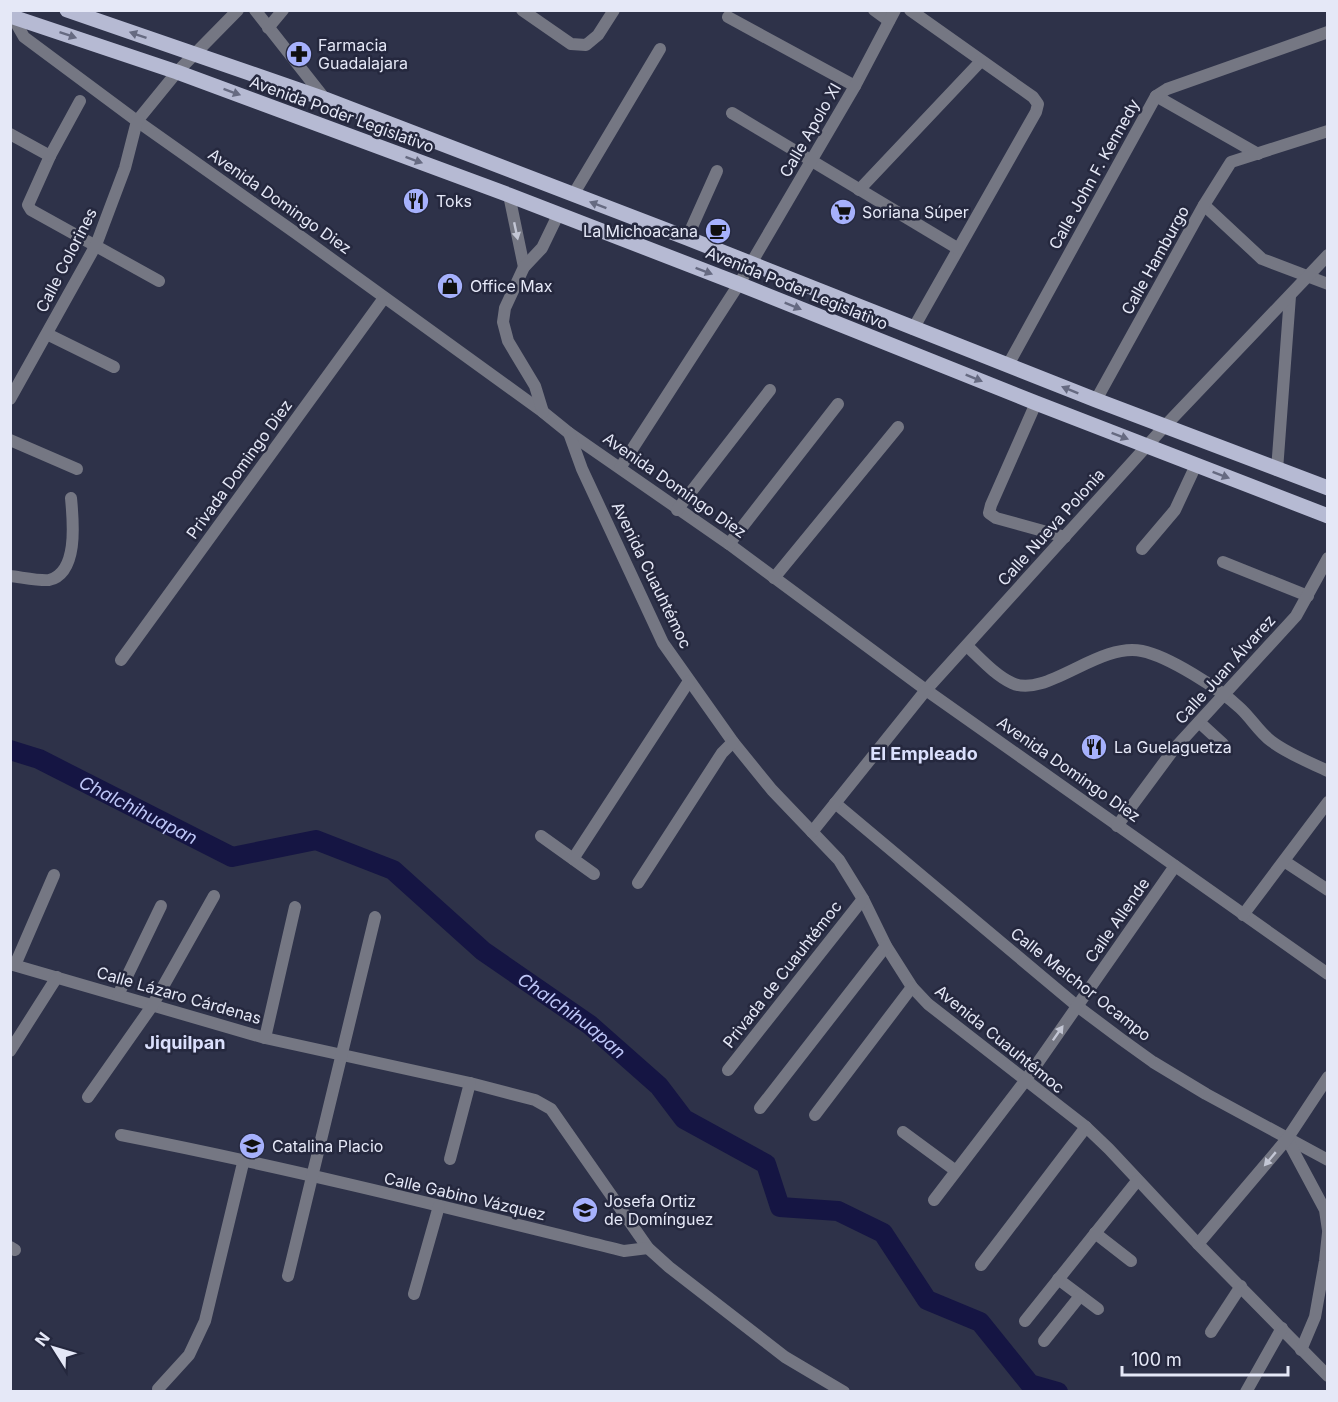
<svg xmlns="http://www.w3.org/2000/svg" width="1338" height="1402" viewBox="0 0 1338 1402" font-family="Inter,sans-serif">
<rect width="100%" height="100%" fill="#2e3249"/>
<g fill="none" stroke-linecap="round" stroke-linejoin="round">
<!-- river -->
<path stroke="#151543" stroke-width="20" id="s1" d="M10,750L39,759L232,857L316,840L393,870L483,951L590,1025L659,1086L684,1119L766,1164L780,1207L838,1211L883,1233L927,1300L980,1322L1030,1384L1058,1392"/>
<!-- minor -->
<g stroke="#757783" stroke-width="12">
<path d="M255,10L325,99"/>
<path d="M522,10L571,44L586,45L598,35L614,10"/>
<path d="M874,10L889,21"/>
<path d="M910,10L1033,97L1038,104L1036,112L913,329"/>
<path d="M12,16L24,37L137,121L297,234L543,412L569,433L729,544L926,690L1328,974"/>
<path d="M728,17L855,86"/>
<path d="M268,28L283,10"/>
<path d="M1156,96L1258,154"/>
<path d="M80,101L50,156L28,205L31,210L159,281"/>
<path d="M732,113L957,248"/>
<path d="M10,134L50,156"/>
<path d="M859,190L981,61"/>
<path d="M509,195L524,267"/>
<path d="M573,195L660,49"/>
<path d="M1204,205L1262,259L1328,284"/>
<path d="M687,238L717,171"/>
<path d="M47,334L114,367"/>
<path d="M1008,365L1156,96L1167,89L1328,32"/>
<path d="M10,399L96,245L125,168L137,121L177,72L238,10"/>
<path d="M1096,400L1204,205L1231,162L1328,131"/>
<path d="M1036,403L991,505L989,513L996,518L1065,537"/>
<path d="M543,412L535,386L508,341L503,322L505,308L524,267L542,248L558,215"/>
<path d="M569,433L582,469L663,643L733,742L772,790L839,860L863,899L886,946L912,987L928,1004L1086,1127L1109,1149L1198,1244L1328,1376"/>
<path d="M10,440L77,469"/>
<path d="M620,468L739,284L855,86L895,10"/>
<path d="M1277,470L1290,296"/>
<path d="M677,510L770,390"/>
<path d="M729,544L838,404"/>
<path d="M1142,549L1175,510L1196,465"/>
<path d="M1223,562L1308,596"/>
<path d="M10,576C20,577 40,581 49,580C79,573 73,520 71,498"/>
<path d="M774,578L898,427"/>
<path d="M967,646C981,659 995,675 1012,683C1046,699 1098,642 1142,651C1168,656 1220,689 1240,708C1251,718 1259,732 1271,741C1288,754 1309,762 1328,771"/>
<path d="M121,660L384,298"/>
<path d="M1199,722L1223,744"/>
<path d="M835,803L1077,1006L1121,1039L1153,1062L1206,1094L1328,1160"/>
<path d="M1117,826L1174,749L1296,616L1328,558"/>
<path d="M812,832L926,690L1164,427L1328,255"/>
<path d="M541,836L594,874"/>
<path d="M573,859L689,681"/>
<path d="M1284,861L1328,890"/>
<path d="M638,883L722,753L733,742"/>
<path d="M1243,915L1328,802"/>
<path d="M10,964L265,1038L470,1083L535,1100L551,1109L648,1248L669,1267L785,1357L844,1392"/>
<path d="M15,965L54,875"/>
<path d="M118,995L161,906"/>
<path d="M265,1038L295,907"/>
<path d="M10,1051L57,977"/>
<path d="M728,1070L863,899"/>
<path d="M88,1097L152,1006L214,896"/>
<path d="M760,1108L886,946"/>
<path d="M815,1115L912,987"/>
<path d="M903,1132L956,1171"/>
<path d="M121,1135C290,1168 457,1210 624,1251L648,1248"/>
<path d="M1287,1139L1325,1210L1328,1230"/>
<path d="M450,1159L470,1083"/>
<path d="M934,1200L1025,1081L1175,866"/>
<path d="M1095,1233L1131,1261"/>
<path d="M1198,1244L1287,1139L1328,1077"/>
<path d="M10,1247L15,1250"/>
<path d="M981,1265L1086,1127"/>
<path d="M288,1276L375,917"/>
<path d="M1058,1279L1098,1309"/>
<path d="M414,1294L439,1206"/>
<path d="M1025,1321L1137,1181"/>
<path d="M1211,1332L1241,1286"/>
<path d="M1044,1341L1080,1296"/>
<path d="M1301,1350L1315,1317L1325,1261L1328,1233"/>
<path d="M158,1389L189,1355L205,1321L244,1159"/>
<path d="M1246,1392L1282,1328"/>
</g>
<!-- major -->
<g stroke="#b6bad3" stroke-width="15">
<path d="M67,10L325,99L687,238L1096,400L1328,488"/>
<path d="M10,16L177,72L509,195L739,284L1036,403L1328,516"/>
</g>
</g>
<!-- one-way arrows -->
<defs><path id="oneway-solid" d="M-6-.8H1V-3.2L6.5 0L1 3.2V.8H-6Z" transform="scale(1.5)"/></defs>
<g fill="#666a81">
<use href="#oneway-solid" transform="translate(68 35) rotate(19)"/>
<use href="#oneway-solid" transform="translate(138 35) rotate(-161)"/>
<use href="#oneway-solid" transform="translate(232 92) rotate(20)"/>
<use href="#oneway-solid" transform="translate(414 160) rotate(20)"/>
<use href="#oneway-solid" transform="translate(598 205) rotate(-159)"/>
<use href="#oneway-solid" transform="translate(704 271) rotate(21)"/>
<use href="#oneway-solid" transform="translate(793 306) rotate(22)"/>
<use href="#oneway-solid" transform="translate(974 378) rotate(22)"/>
<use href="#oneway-solid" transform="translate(1070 390) rotate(-158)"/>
<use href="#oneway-solid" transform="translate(1120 436) rotate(21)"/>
<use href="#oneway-solid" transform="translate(1221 475) rotate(21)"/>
</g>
<g fill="#c3c6d4">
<use href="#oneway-solid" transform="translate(516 231) rotate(78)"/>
<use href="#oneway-solid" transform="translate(1058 1033) rotate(-55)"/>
<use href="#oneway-solid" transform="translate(1270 1159) rotate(130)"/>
</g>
<!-- icons -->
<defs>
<g id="pharmacy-disc" transform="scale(1.35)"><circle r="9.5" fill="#a6b1fc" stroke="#25283e"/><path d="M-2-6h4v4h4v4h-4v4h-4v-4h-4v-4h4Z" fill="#111"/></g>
<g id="restaurant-disc" transform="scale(1.35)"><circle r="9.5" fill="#a6b1fc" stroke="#25283e"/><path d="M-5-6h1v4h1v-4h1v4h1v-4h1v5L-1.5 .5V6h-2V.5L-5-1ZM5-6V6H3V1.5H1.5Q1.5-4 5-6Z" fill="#111"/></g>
<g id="supermarket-disc" transform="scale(1.35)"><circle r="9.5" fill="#a6b1fc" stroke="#25283e"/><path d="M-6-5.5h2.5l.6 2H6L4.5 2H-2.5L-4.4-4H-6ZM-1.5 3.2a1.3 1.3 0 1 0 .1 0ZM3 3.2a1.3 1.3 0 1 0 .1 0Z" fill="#111"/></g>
<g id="cafe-disc" transform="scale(1.35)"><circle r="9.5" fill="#a6b1fc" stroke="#25283e"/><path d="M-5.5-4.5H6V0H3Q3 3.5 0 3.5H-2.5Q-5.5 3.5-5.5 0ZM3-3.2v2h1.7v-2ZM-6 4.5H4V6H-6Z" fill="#111"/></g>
<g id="shop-disc" transform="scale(1.35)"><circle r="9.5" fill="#a6b1fc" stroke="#25283e"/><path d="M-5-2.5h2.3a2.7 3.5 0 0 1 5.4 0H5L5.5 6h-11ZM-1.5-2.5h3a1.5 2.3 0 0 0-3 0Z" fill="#111"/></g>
<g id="school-disc" transform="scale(1.35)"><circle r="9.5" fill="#a6b1fc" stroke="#25283e"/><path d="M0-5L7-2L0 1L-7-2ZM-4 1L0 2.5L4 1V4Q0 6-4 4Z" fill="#111"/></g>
</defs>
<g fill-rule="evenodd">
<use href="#pharmacy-disc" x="299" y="54"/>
<use href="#restaurant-disc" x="416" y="201"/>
<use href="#supermarket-disc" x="843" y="212"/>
<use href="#cafe-disc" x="718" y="231"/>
<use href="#shop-disc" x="450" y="286"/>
<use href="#restaurant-disc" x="1094" y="747"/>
<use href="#school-disc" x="252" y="1146"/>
<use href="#school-disc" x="585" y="1210"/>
</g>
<g text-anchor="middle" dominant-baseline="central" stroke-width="5" stroke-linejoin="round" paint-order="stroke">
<!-- poi labels -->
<g font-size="16" fill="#e5e8f7" stroke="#25283e" text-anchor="start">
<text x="318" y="45">Farmacia<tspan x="318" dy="18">Guadalajara</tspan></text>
<text x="436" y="201">Toks</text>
<text x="862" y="212">Soriana Súper</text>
<text x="698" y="231" text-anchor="end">La Michoacana</text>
<text x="470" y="286">Office Max</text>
<text x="1114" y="747">La Guelaguetza</text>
<text x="272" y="1146">Catalina Placio</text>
<text x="604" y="1201">Josefa Ortiz<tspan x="604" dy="18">de Domínguez</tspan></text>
</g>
<!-- street labels -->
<g font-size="16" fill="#e5e8f7" stroke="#25283e">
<text transform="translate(342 114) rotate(20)">Avenida Poder Legislativo</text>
<text transform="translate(810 130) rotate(-60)">Calle Apolo XI</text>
<text transform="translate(1094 174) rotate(-61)">Calle John F. Kennedy</text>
<text transform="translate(280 201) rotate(35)">Avenida Domingo Diez</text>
<text transform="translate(66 260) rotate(-63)">Calle Colorines</text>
<text transform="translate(1155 260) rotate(-61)">Calle Hamburgo</text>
<text transform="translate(797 288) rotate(22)">Avenida Poder Legislativo</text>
<text transform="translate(239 469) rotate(-54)">Privada Domingo Diez</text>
<text transform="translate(675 485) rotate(35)">Avenida Domingo Diez</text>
<text transform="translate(1051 527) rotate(-48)">Calle Nueva Polonia</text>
<text transform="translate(652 575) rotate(64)">Avenida Cuauhtémoc</text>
<text transform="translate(1225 669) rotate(-48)">Calle Juan Álvarez</text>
<text transform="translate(1069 769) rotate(35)">Avenida Domingo Diez</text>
<text transform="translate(1117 920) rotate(-55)">Calle Allende</text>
<text transform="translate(782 974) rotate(-52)">Privada de Cuauhtémoc</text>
<text transform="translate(1081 984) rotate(38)">Calle Melchor Ocampo</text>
<text transform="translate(179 995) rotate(16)">Calle Lázaro Cárdenas</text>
<text transform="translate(1000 1039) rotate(39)">Avenida Cuauhtémoc</text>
<text transform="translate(465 1196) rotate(13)">Calle Gabino Vázquez</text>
</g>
<!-- neighbourhood labels -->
<g font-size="18" font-weight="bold" fill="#dbe0fd" stroke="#25283e">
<text x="924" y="753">El Empleado</text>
<text x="185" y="1042">Jiquilpan</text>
</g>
<!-- water labels -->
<g font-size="18" font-style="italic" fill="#bec6f7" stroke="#25283e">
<text stroke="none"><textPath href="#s1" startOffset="142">Chalchihuapan</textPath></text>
<text stroke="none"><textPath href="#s1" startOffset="646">Chalchihuapan</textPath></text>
</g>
</g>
<!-- border -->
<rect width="1338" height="1402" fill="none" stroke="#e5e8f7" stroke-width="24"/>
<!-- north arrow -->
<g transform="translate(54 1348) rotate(307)" stroke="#25283e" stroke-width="4.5" paint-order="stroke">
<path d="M0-4.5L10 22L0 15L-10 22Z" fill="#e5e8f7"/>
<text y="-9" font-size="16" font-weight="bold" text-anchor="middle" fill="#e5e8f7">N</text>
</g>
<!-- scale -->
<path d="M1122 1366v9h166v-9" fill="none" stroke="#e5e8f7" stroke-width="3"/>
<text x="1131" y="1366" font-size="18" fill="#e5e8f7" stroke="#25283e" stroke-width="4.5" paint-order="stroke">100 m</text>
</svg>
